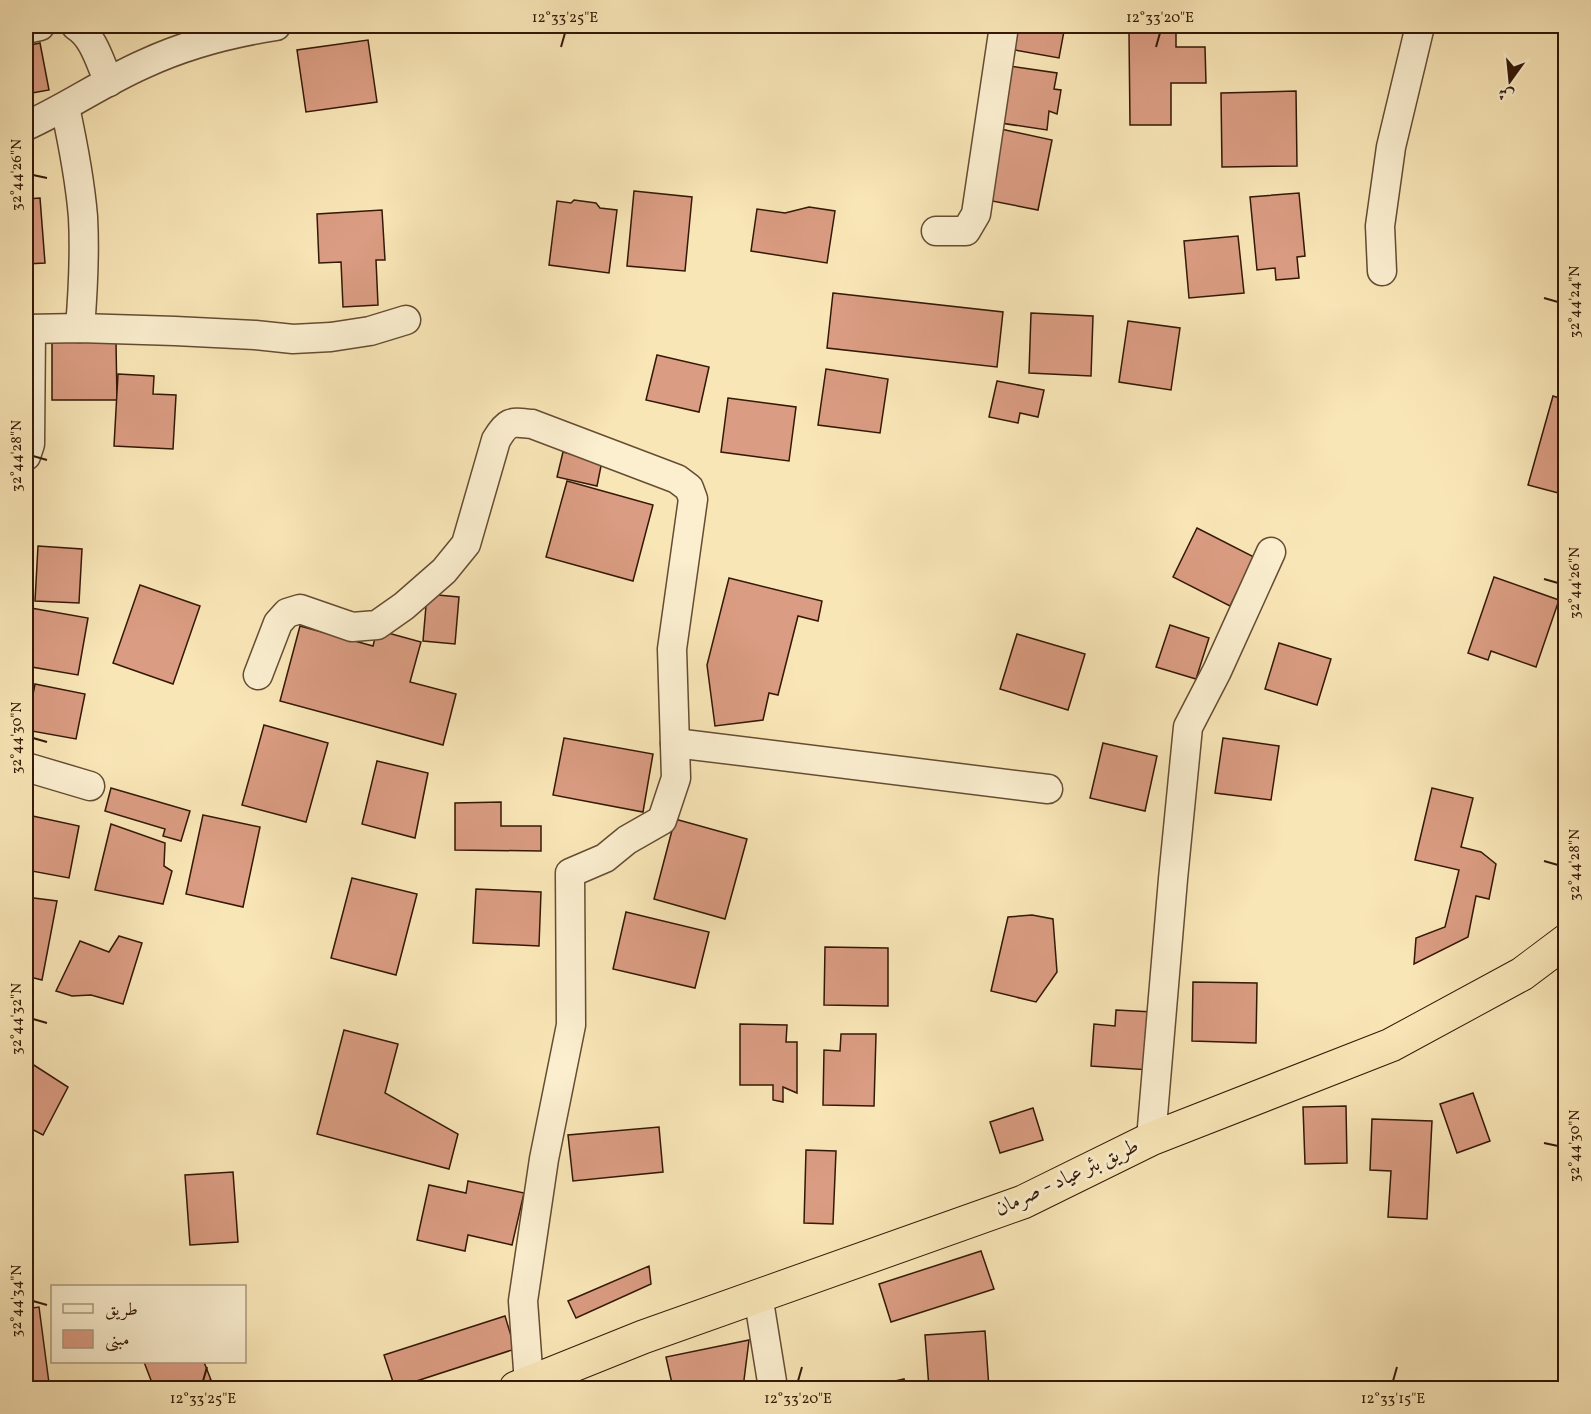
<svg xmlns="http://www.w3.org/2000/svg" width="1591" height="1414" viewBox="0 0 1591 1414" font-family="Vollkorn,Amiri,serif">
<rect width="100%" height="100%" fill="#f9e6b7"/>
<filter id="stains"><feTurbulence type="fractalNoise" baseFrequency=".00333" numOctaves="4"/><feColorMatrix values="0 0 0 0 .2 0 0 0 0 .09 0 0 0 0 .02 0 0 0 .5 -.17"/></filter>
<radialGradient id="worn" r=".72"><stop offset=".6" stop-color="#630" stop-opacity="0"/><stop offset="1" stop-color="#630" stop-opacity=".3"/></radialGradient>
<!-- building -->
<g fill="#da9c82" stroke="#341806" stroke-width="1.5">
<path d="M877,26H965V32L877,30Z"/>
<path d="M1008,26H1065L1059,58L1004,48Z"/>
<path d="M1338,26H1373V30Z"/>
<path d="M1129,33H1176V47H1205L1206,83H1171V125H1130Z"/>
<path d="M368,40L377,102L306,112L297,50Z"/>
<path d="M40,43L49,90L26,94V46Z"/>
<path d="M1003,65L1057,73L1054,89L1061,90L1057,114L1049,111L1047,130L994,122Z"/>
<path d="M1296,91L1297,166L1222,167L1221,93Z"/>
<path d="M1001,129L1052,140L1038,210L987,200Z"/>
<path d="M634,191L692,197L685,271L627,266Z"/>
<path d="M1299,193L1305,256L1297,257L1299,278L1276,280L1275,268L1257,270L1250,197Z"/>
<path d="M40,198L45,263L26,264V199Z"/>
<path d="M574,200L596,203L600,208L617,210L609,273L549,265L557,201L571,203Z"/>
<path d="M809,207L835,211L827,263L751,251L757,209L785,213Z"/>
<path d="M382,210L385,260H376L378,305L343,307L341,262L319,263L317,214Z"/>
<path d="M1238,236L1244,293L1189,298L1184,241Z"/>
<path d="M833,293L1003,312L997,367L827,348Z"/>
<path d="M1031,313L1093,316L1091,376L1029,373Z"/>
<path d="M1128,321L1180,328L1171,390L1119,382Z"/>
<path d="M52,342H116L117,400H52Z"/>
<path d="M657,355L709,367L699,412L646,400Z"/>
<path d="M826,369L888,379L880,433L818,425Z"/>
<path d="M118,374L154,376L153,394L176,395L173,449L114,446Z"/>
<path d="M997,381L1044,390L1038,417L1020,413L1018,423L989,417Z"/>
<path d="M1553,396L1566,400V495L1528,485Z"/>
<path d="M728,398L796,407L789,461L721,452Z"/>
<path d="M563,452L602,461L597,486L557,477Z"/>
<path d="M567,481L653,505L633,581L546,557Z"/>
<path d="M1197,528L1254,557L1230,606L1173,577Z"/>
<path d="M38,546L82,549L79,603L35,601Z"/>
<path d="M1494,577L1559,600L1536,667L1491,651L1488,660L1468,653Z"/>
<path d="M729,578L822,601L818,621L798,616L778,695L769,693L763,720L715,726L707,665Z"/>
<path d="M140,585L200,606L173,684L113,663Z"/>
<path d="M427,594L459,597L455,644L423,641Z"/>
<path d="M31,608L88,618L78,675L26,666V639Z"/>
<path d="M1170,625L1209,638L1196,679L1156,667Z"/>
<path d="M300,626L373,646L377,630L421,642L410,682L456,694L443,745L280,701Z"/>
<path d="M1017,634L1085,654L1068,710L1000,689Z"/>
<path d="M1279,643L1331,659L1317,705L1265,689Z"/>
<path d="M35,684L85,694L76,739L26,730Z"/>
<path d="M264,725L328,743L306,822L242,805Z"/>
<path d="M564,738L653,754L643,812L553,795Z"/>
<path d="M1223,738L1279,746L1271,800L1215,793Z"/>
<path d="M1103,743L1157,756L1145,811L1090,798Z"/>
<path d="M377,761L428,773L415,838L362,824Z"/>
<path d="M111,788L190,811L181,841L163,836L165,829L105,811Z"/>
<path d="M1432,788L1473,798L1461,847L1481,852L1496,864L1489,899L1476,896L1468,937L1414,964L1416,938L1445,927L1459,870L1415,860Z"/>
<path d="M501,802V826H541V851L455,850V803Z"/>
<path d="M28,815L79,826L69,878L26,870V827Z"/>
<path d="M203,815L260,827L243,907L186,894Z"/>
<path d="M675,819L747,839L725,919L654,899Z"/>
<path d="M111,824L165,843L164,866L172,871L163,904L95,890Z"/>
<path d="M352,878L417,894L396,975L331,958Z"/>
<path d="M476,889L541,892L539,946L473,943Z"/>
<path d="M26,897L57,901L42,980L26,976Z"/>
<path d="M626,912L709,932L695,988L613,969Z"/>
<path d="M1032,915L1053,919L1057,972L1036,1002L991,991L1008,917Z"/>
<path d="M119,936L142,943L123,1004L91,995L72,996L56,991L80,941L109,952Z"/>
<path d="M825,947L888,948V1006L824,1005Z"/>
<path d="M1193,982L1257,983L1256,1043L1192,1041Z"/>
<path d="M1116,1010L1153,1012L1150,1070L1091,1066L1094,1024L1115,1026Z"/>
<path d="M740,1024L787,1025L786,1042H797V1093L783,1087V1102L773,1100V1085H740Z"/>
<path d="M344,1030L398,1044L385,1093L458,1134L449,1169L317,1134Z"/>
<path d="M841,1034H876L874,1106L823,1105L824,1050L840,1051Z"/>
<path d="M26,1060L68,1087L43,1135L26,1126Z"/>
<path d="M1473,1093L1490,1141L1457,1153L1440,1104Z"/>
<path d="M1346,1106L1347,1163L1305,1164L1303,1107Z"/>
<path d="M1033,1108L1043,1140L1000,1153L990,1122Z"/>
<path d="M1372,1119L1432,1121L1427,1219L1388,1217L1391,1171L1370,1170Z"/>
<path d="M659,1127L663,1172L573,1181L568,1135Z"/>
<path d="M806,1150L836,1151L833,1224L804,1223Z"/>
<path d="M233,1172L238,1242L190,1245L185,1175Z"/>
<path d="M468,1181L524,1193L512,1245L468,1235L465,1251L417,1240L429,1185L466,1193Z"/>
<path d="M981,1251L994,1289L891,1322L879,1284Z"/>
<path d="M649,1266L651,1284L576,1318L568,1301Z"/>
<path d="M39,1307L49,1383L26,1384V1309Z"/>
<path d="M505,1316L515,1349L395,1388L384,1355Z"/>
<path d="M985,1331L989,1388H929L925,1335Z"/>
<path d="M749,1340L743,1388H673L666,1357Z"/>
<path d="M144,1362H204L211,1380L186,1388H154Z"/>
<path d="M904,1379L906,1388H865Z"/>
</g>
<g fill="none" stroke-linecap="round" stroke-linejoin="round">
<!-- minor casing -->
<g stroke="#654c32" stroke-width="31">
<g id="minor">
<path d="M76,26C94,37 100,63 109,82"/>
<path d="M26,29L40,26"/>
<path d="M65,107C73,144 80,180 83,217C85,254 83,291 80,328"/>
<path d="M26,126C66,108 103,82 144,64C187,44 230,33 276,26"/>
<path d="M936,231H966L976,214L1004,26"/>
<path d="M1382,271L1380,226L1391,147L1420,26"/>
<path d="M26,329L80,328L175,331L255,335L293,339L331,337L370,331L406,320"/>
<path d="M26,456L30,444L31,329"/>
<path d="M258,675L278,623L287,613L300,609L352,627L377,625L404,606L444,571L466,544L496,440C508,420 511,422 532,424L677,479L689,488L693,499L672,649L676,778L662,820L627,840L605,858L570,873L571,1025L544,1159L523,1301L529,1383"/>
<path d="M675,743L1048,789"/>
<path d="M26,767L90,786"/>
<path d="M1151,1139L1173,879L1188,727L1217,671L1271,552"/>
<path d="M758,1295L773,1388"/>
</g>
</g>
<!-- trunk casing -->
<g stroke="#341806" stroke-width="35">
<path id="trunk" d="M516,1388L643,1337L1023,1202L1151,1139L1391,1045L1522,974L1566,941"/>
</g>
<!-- minor -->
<use href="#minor" stroke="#fbefd0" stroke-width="28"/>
<!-- trunk -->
<use href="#trunk" stroke="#f9e6b7" stroke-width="33"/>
</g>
<!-- ticks -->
<path fill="none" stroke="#341806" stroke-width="2" d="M561,47L565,33M1156,47L1160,33M33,175L47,178M1544,298L1558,302M33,456L47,460M1544,579L1558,583M33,738L47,742M1544,861L1558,865M33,1019L47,1023M1544,1143L1558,1146M33,1301L47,1305M203,1381L207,1367M798,1381L802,1367M1393,1381L1397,1367"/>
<g text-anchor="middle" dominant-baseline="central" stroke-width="6" stroke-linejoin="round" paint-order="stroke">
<!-- street labels -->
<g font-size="21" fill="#341806" stroke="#fbefd0">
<text transform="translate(1067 1178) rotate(-25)">طريق بئر عياد - صرمان</text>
</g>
</g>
<!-- margin -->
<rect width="1591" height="1414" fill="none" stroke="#f9e6b7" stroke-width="66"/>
<!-- legend -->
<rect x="51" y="1285" width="195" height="78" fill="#fbefd0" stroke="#ab997f" stroke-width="1.5"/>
<rect x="63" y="1304" width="30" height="9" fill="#fbefd0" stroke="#ab997f" stroke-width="1.5"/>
<text x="105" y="1315" font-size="18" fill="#341806">طريق</text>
<rect x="63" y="1330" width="30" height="18" fill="#da9c82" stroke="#ab997f" stroke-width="1.5"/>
<text x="105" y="1345" font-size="18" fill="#341806">مبنى</text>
<!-- north arrow -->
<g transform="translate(1510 81) rotate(195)" stroke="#fbefd0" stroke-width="4.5" paint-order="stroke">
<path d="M0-4.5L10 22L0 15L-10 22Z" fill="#341806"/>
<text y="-9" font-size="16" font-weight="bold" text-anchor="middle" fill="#341806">ش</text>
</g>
<rect x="33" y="33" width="1525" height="1348" fill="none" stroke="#341806" stroke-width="2"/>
<g font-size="15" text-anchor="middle" fill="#341806">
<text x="565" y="22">12°33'25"E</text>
<text x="1160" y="22">12°33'20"E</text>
<text transform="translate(16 175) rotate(-90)" y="5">32°44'26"N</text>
<text transform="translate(1574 302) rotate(-90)" y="5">32°44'24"N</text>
<text transform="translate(16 456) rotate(-90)" y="5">32°44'28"N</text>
<text transform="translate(1574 583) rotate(-90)" y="5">32°44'26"N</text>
<text transform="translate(16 738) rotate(-90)" y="5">32°44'30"N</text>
<text transform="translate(1574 865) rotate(-90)" y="5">32°44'28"N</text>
<text transform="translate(16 1019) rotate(-90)" y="5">32°44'32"N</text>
<text transform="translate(1574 1146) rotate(-90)" y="5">32°44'30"N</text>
<text transform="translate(16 1301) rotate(-90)" y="5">32°44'34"N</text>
<text x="203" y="1403">12°33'25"E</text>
<text x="798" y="1403">12°33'20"E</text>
<text x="1393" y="1403">12°33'15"E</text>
</g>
<rect width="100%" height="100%" filter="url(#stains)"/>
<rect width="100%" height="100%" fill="url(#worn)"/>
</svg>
